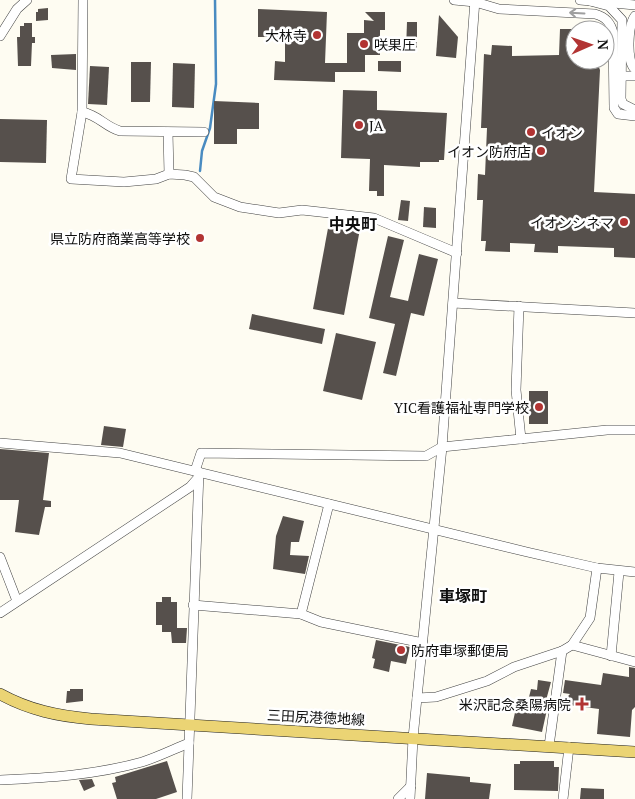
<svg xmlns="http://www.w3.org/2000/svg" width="635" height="799" viewBox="0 0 635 799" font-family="'PT Serif','Noto Sans JP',serif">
<rect width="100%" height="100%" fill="#fefcf2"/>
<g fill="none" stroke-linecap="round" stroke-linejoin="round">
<!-- stream -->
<path stroke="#498bc1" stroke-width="2.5" d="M200,171L202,151L210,128L216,84L215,0"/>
</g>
<!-- building -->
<g fill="#56504c">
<path d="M48,8V20L36,21V12H38V9Z"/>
<path d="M258,9L327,12L325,63H347V33H364V20L374,21L365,12H385V30H380V55H365V72H335V82L274,80L275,61L285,62V37H258Z"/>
<path d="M439,15L458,37L456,58L436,56Z"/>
<path d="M407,22H417V50H406Z"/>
<path d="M24,23H32V37H35V43H32L31,66H18L17,37H20V26H24Z"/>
<path d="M560,29H575V61L597,62L600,70L594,192L635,194V258L614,257V248L558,246V253L534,252L535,244L510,243V252L485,251L486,241H481L483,200H477L478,174L485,175L487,128H481L484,54L491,55L492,45L512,46V56L559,55Z"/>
<path d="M76,54V70L52,68L51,55Z"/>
<path d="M378,61H401V72L378,71Z"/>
<path d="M131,62H151L150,102H131Z"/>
<path d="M173,63L195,64L194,108L172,107Z"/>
<path d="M90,66L109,67L107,105L88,104Z"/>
<path d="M343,90L377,91V110L447,113L444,160H439V162H420V167L384,165V196H377V191H369L370,159L341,158Z"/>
<path d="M214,101L259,103V129H237V144H214Z"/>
<path d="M0,119L47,120L46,163L0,162Z"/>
<path d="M401,200L410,201L408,221L398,220Z"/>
<path d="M424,207L436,208V228L423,227Z"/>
<path d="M329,223L360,229L344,315L313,309Z"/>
<path d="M388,236L404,240L390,297L408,301L419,254L438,259L424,316L411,313L396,376L383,373L395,324L369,318Z"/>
<path d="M252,314L325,329L322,344L249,329Z"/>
<path d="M336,333L376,342L362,400L323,391Z"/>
<rect x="529" y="391" width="19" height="33"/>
<path d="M104,426L126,429L123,447L101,445Z"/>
<path d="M0,449L49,453L43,500L51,501V507H45L39,535L15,532L19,500H0Z"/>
<path d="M283,516L304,521L299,542H291L290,555L309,556L305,574L273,569L276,536Z"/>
<path d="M162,597H171V602H177V628H187L186,643H172L171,632H162V625H156V602H162Z"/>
<path d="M376,640L410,647L406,664L391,661L389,672L373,668L375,659L372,658Z"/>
<path d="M629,667L635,668V707L632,710L630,737L597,734L599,709L561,704L570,694L563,693L565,680L601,685L603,673L629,677Z"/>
<path d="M538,680L551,682L545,704L548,705L542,732L512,726L518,699L528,701L531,689L537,690Z"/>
<path d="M70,689H83V701L66,703L67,691H70Z"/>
<path d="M167,761L177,792L156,799H117L112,783L116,782L115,777Z"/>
<path d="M520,761H554V767H559L558,791L514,790V764H520Z"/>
<path d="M427,773L470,777V782L491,784L489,799H425Z"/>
<path d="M92,779L95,786L84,791L79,780Z"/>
<path d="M581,788L604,789V799H580Z"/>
</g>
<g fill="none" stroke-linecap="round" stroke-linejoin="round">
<!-- minor casing -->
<g stroke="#424242" stroke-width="10">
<g id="minor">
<path d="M83,0L82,112L71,179L124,182L156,179L169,174L185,175L194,177L214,197L240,207L279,213L302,210L374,218L457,253"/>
<path d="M454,0L475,2L499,9L595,14C606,17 611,23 613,33L614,108L618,114L635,116"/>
<path d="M580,0L635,5"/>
<path d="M590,1L609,6L622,20L621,99L623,104L635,110"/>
<path d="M635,16C628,25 626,62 635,69"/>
<path d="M0,36L17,9L27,0"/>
<path d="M617,74L622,76H635"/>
<path d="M82,112C100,116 104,126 120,131L204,132"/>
<path d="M168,132L169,174"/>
<path d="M453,303L635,313"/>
<path d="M519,306L516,390L521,439"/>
<path d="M0,443L120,453L527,552L597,568L635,572"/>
<path d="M195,471L201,453L426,456L442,447L607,430H635"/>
<path d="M0,557L17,601"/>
<path d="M193,605L301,614L321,622L423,643"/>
<path d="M0,613L190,487L197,479"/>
<path d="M301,614L329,504"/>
<path d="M572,645L635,662"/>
<path d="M611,656L619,572"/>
<path d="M417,698L436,697L487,681L514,667L562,651L572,645L590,618L597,568"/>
<path d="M549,746L562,651"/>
<path d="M0,780C48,778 95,775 142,762C158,757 174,749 189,743"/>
<path d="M187,799L199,472"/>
<path d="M398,799L411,786"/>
<path d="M410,799L413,738L442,447L475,0"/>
<path d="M563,799L569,747"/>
</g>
</g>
<!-- major casing -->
<g stroke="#202020" stroke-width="12">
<path id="major" d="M0,694C29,710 58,716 91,719L635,752"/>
</g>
<!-- minor -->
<use href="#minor" stroke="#fff" stroke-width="9"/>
<!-- major -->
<use href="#major" stroke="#ebd474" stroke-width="11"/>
</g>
<!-- one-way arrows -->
<defs><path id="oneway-shaft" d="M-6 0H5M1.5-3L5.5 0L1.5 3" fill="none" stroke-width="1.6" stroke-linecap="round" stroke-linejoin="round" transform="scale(1.25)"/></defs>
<use stroke="#9f9f9f" href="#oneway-shaft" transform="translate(577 13) rotate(-177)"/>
<!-- markers -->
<g fill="#b23433" stroke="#fff" stroke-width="2">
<circle cx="317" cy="35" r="5"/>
<circle cx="364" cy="44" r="5"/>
<circle cx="359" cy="125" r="5"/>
<circle cx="531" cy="132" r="5"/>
<circle cx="541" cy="151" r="5"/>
<circle cx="624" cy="222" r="5"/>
<circle cx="200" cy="238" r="5"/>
<circle cx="539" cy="407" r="5"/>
<circle cx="401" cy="650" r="5"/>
<path d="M579.5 696.5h5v5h5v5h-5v5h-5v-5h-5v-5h5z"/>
</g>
<g text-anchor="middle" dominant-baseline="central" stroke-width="5" stroke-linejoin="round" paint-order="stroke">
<!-- poi labels -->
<g font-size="14" fill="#0f0f0f" stroke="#fff" text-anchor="end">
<text x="307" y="35">大林寺</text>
<text x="374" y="44" text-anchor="start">咲果圧</text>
<text x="369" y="125" text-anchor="start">JA</text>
<text x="541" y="132" text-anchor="start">イオン</text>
<text x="531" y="151">イオン防府店</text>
<text x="614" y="222">イオンシネマ</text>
<text x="190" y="238">県立防府商業高等学校</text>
<text x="529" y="407">YIC看護福祉専門学校</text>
<text x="411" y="650" text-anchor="start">防府車塚郵便局</text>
<text x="571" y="704">米沢記念桑陽病院</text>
</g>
<!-- street labels -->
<g font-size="14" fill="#0f0f0f" stroke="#fff">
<text transform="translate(316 717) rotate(3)">三田尻港徳地線</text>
</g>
<!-- quarter labels -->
<g font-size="16" font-weight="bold" fill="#0f0f0f" stroke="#fff">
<text x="353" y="224">中央町</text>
<text x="463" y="596">車塚町</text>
</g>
</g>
<!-- north arrow -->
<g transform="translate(590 45) rotate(88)"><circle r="24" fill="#ffffff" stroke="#9f9f9f"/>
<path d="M0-4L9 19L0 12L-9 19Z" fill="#b23433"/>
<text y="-8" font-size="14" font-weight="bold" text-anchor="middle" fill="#0f0f0f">N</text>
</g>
</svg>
